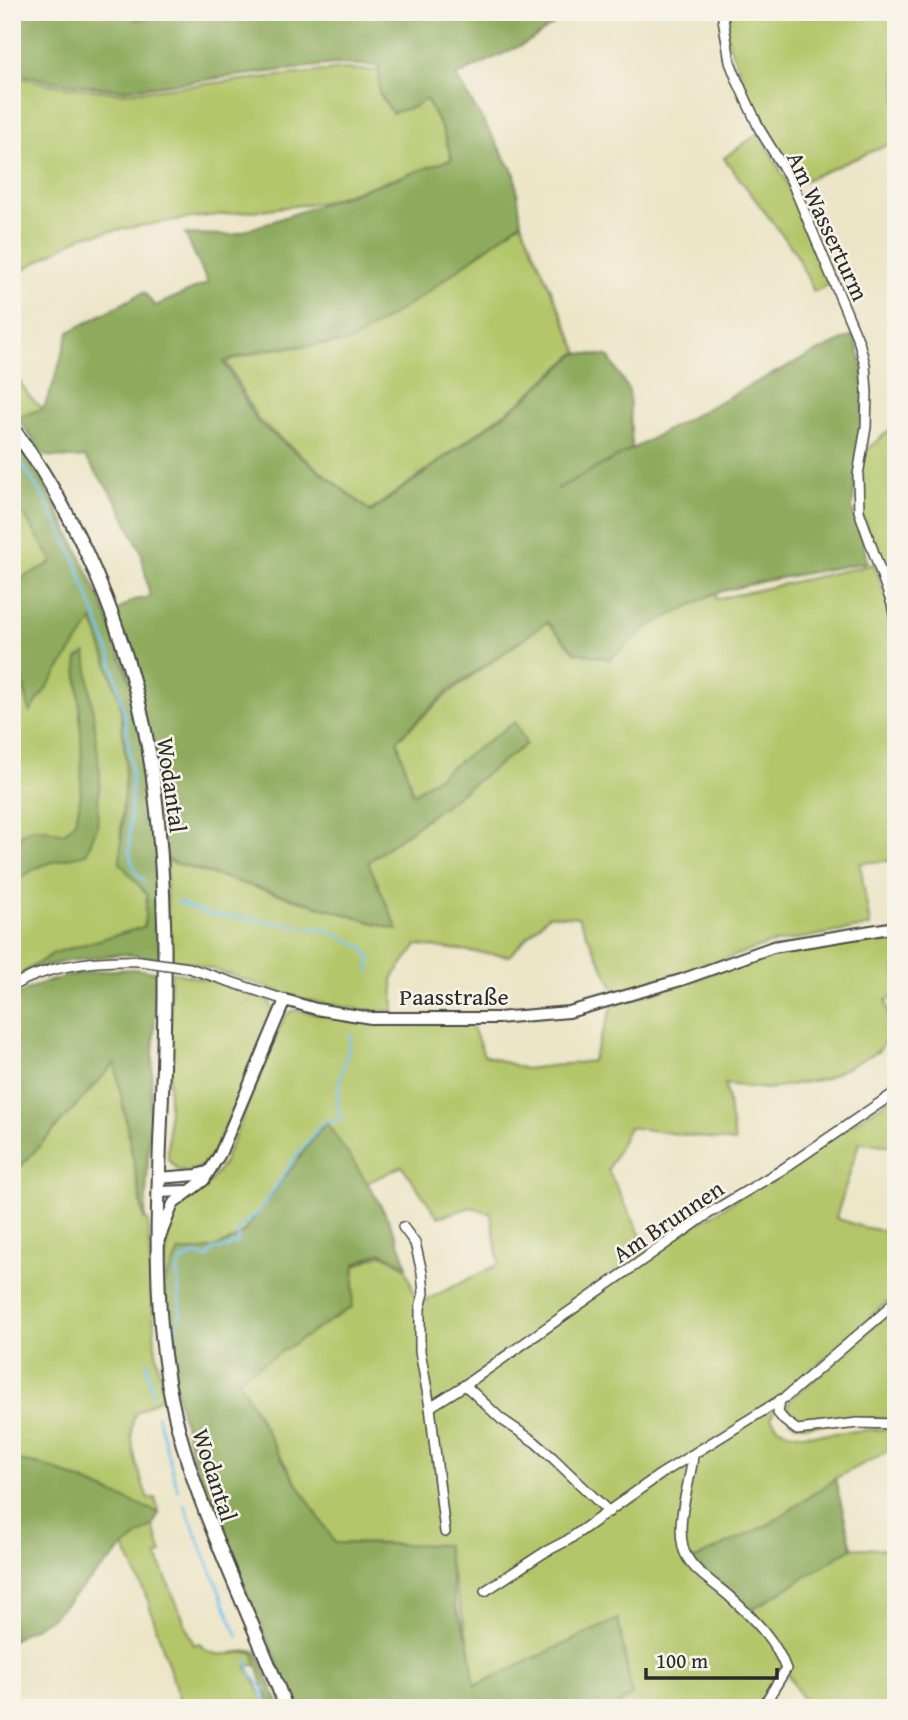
<svg xmlns="http://www.w3.org/2000/svg" width="908" height="1720" viewBox="0 0 908 1720" font-family="'Gentium Book Plus',serif">
<rect width="100%" height="100%" fill="#f7f3e8"/>
<filter id="ink" filterUnits="userSpaceOnUse"><feTurbulence type="fractalNoise" baseFrequency=".0143" numOctaves="2"/><feDisplacementMap in="SourceGraphic" scale="14" xChannelSelector="R" yChannelSelector="G"/><feConvolveMatrix kernelMatrix="1 2 1 2 8 2 1 2 1" color-interpolation-filters="sRGB"/></filter>
<filter id="wash" filterUnits="userSpaceOnUse"><feTurbulence type="fractalNoise" baseFrequency=".00686" numOctaves="4" result="noise"/><feDisplacementMap in="SourceGraphic" scale="28" xChannelSelector="R" yChannelSelector="G"/><feGaussianBlur stdDeviation="1.57" result="paint"/><feColorMatrix in="noise" values="0 0 0 0 0 0 0 0 0 0 0 0 0 0 0 0 0 1.4 0 .05"/><feComposite in="paint" operator="in"/></filter>
<g filter="url(#wash)">
<rect width="100%" height="100%" fill="#ece5c7"/>
<!-- green -->
<g fill="#b3c669" stroke="#6f784a" stroke-width="2">
<path d="M724,12H896V141L796,184L758,120L729,44Z"/>
<path d="M343,69L380,71L426,98L443,131L452,160L319,203L175,220L83,236L12,276V76L61,86L122,93Z"/>
<path d="M759,133L786,180L831,283L814,292L795,252L724,158Z"/>
<path d="M521,222L578,351L521,401L370,511L258,420L226,361L267,350L351,342L424,294Z"/>
<path d="M12,371L30,397L43,409L17,417L12,411Z"/>
<path d="M896,425V613L861,511L860,477L864,452Z"/>
<path d="M12,495L54,563L12,584Z"/>
<path d="M874,564L888,602L896,638V860L860,863L870,926L769,944L617,995L578,917L549,915L509,956L417,945L393,977L394,1011C356,1011 317,1004 281,992C243,980 206,964 166,958L167,861L397,930L367,863L526,744L515,722L413,795L397,740L450,692L547,622L575,652L609,659L649,625L715,592L717,599Z"/>
<path d="M93,620L120,700L126,763L120,837L132,877L147,895L144,927L54,953L12,980V637L30,710Z"/>
<path d="M896,932V998L886,1000L891,1031L879,1051L824,1079L766,1089L725,1084L735,1142L629,1127L608,1170L649,1252L711,1216L896,1095V1146L859,1143L836,1218L862,1227L896,1233L894,1296L817,1366L779,1396L771,1418C774,1422 777,1427 782,1429C806,1443 865,1425 896,1430V1447L834,1479L852,1548L885,1549L896,1573V1708H808L784,1668L757,1708H615L632,1695L618,1620L474,1686L470,1648L445,1545L335,1543L278,1453L237,1379L352,1307L355,1266L382,1254L405,1267L418,1304L499,1264L491,1214L472,1207L438,1217L402,1166L367,1183L326,1123L243,1233C220,1248 206,1252 179,1251L164,1284C166,1263 164,1220 180,1205C186,1198 195,1195 202,1189C211,1182 217,1173 223,1164L285,1016L294,1010L330,1016L470,1021L484,1055L525,1069L592,1061L613,1005L697,979L776,949Z"/>
<path d="M171,972L218,982L267,1000L271,1004L273,1015L243,1089L215,1149L206,1163L198,1168L191,1171L178,1170L168,1159Z"/>
<path d="M115,1062L144,1220H148L155,1345L163,1394L162,1397L136,1413C124,1434 140,1477 148,1499L155,1498L159,1513L46,1466L12,1460V1176Z"/>
<path d="M896,1307V1419C883,1419 870,1418 857,1419C837,1421 775,1440 789,1401Z"/>
<path d="M153,1525L162,1553L157,1556L194,1645L199,1643C211,1661 234,1653 253,1651L261,1664L247,1666L268,1708H182L147,1598L124,1547Z"/>
</g>
<!-- forest -->
<g fill="#8eab5d" stroke="#5c6b44" stroke-width="2">
<path d="M24,12H133L136,20L170,12H572L528,42L456,76L515,174L521,222L424,295L350,342L266,349L224,362L257,422L371,512L523,401L577,353L608,356L629,391L632,449L557,489C656,438 752,380 854,335L862,363L864,391L863,425L852,509L863,541L867,562L764,581L715,593L649,626L610,659L575,652L547,622L448,691L397,740L413,794L515,722L526,744L368,862L398,930L167,860L115,612L134,600L150,597L141,552L118,503L85,457C70,460 58,456 44,456L17,417L43,409L52,388L69,332L144,292L155,306L208,283L185,234L233,235L452,159L443,131L426,99L414,107L392,113L379,93V66L335,64L122,90L62,83L12,73V25Z"/>
<path d="M12,436L46,487L78,551L103,605L132,689L142,736L159,868L160,958L122,954L63,962L23,973L54,953L144,927L147,895L120,863L126,763L120,701L93,620L30,712L12,637V583L53,562L12,495Z"/>
<path d="M86,653L100,774L97,827L86,854C54,862 38,862 12,886C12,866 9,830 36,828C46,827 54,833 64,833C68,829 73,826 75,821C88,789 78,697 77,659Z"/>
<path d="M134,969L157,972L145,1221L115,1063L12,1176V998C48,975 92,971 134,969Z"/>
<path d="M326,1122C357,1168 392,1213 407,1266L381,1252L355,1264L352,1307L238,1379L278,1453L335,1543L446,1545L456,1607L469,1644L475,1686L618,1619L632,1695L614,1708H293L276,1659L216,1526L189,1445L177,1395L168,1336L164,1284L179,1251C205,1252 219,1249 242,1234Z"/>
<path d="M12,1460L46,1466L159,1513L153,1525L124,1547L51,1618L12,1640Z"/>
<path d="M835,1479L852,1548L750,1611L733,1594L691,1561L771,1523Z"/>
<path d="M250,1651L257,1652L280,1708H270L253,1652L231,1653Z"/>
</g>
<g fill="none" stroke-linecap="round" stroke-linejoin="round">
<!-- stream -->
<g stroke="#75c1ef" stroke-width="2.5">
<path d="M12,390L14,407"/>
<path d="M12,448L45,500L73,555L111,657L125,717L132,774L129,850L134,870L145,882"/>
<path d="M177,902L207,914L247,918L329,931L364,948L370,958L369,972"/>
<path d="M173,1332L181,1318L177,1271L183,1259L196,1255L208,1258L213,1249L228,1248L231,1244H236L238,1241L239,1228L259,1212L301,1149C311,1143 313,1128 324,1123C328,1121 336,1121 341,1120C332,1085 346,1068 351,1035"/>
<path d="M150,1362L147,1366L153,1395"/>
<path d="M157,1415L178,1491"/>
<path d="M184,1504L238,1637"/>
<path d="M247,1660L252,1676L265,1690L261,1693L268,1708"/>
</g>
</g>
</g>
<g filter="url(#ink)">
<g fill="none" stroke-linecap="round" stroke-linejoin="round">
<!-- minor casing -->
<g stroke="#484742" stroke-width="12">
<g id="minor">
<path d="M722,12L730,62L737,80L760,130L791,180L859,342L865,365L867,392L866,427L858,475L859,511L892,604L896,625"/>
<path d="M189,968L285,1000"/>
<path d="M12,986C49,965 98,960 140,961"/>
<path d="M403,1227L415,1243L422,1272L424,1293L420,1308V1351L430,1407L445,1532"/>
<path d="M465,1385L501,1419L535,1442L553,1458L609,1512"/>
<path d="M780,1400L778,1413L785,1421L797,1430L858,1423L896,1424"/>
<path d="M430,1407L465,1385L708,1214L780,1171L896,1092"/>
<path d="M693,1456C690,1485 676,1517 683,1547C688,1569 714,1582 730,1597C753,1618 775,1639 786,1669L762,1708"/>
<path d="M485,1591L545,1552L568,1540L661,1474L787,1396L886,1311L896,1299"/>
</g>
</g>
<!-- tertiary casing -->
<g stroke="#484742" stroke-width="14">
<g id="tertiary">
<path d="M158,1178L197,1175L207,1172"/>
<path d="M158,1192L186,1191"/>
<path d="M160,1237L173,1204L204,1180L220,1154L285,1000L316,1009L371,1018H498L569,1012L681,980L773,947L896,927"/>
</g>
</g>
<!-- secondary casing -->
<g stroke="#484742" stroke-width="16">
<path id="secondary" d="M12,427C88,529 138,660 154,785C166,878 166,973 163,1066C160,1162 152,1259 164,1354C179,1481 242,1590 286,1708"/>
</g>
<!-- minor -->
<use href="#minor" stroke="#fff" stroke-width="9"/>
<!-- tertiary -->
<use href="#tertiary" stroke="#fff" stroke-width="10"/>
<!-- secondary -->
<use href="#secondary" stroke="#fff" stroke-width="12"/>
<!-- minor-bridge casing -->
<g stroke="#484742" stroke-width="12" stroke-linecap="butt">
<path id="minor-bridge" d="M140,961L189,968"/>
</g>
<!-- minor-bridge -->
<use href="#minor-bridge" stroke="#fff" stroke-width="9"/>
</g>
</g>
<g text-anchor="middle" dominant-baseline="central" stroke-width="5" stroke-linejoin="round" paint-order="stroke">
<!-- street labels -->
<g font-size="24" fill="#2b2b2b" stroke="#f7f3e8">
<text transform="translate(828 226) rotate(65)">Am Wasserturm</text>
<text transform="translate(172 785) rotate(82)">Wodantal</text>
<text x="454" y="996">Paasstraße</text>
<text transform="translate(668 1221) rotate(-34)">Am Brunnen</text>
<text transform="translate(215 1475) rotate(72)">Wodantal</text>
</g>
</g>
<!-- margin -->
<rect width="908" height="1720" fill="none" stroke="#f7f3e8" stroke-width="42"/>
<!-- scale -->
<path d="M646 1668v10h131v-10" fill="none" stroke="#2b2b2b" stroke-width="3.5"/>
<text x="656" y="1668" font-size="21" fill="#2b2b2b" stroke="#f7f3e8" stroke-width="5" paint-order="stroke">100 m</text>
</svg>
